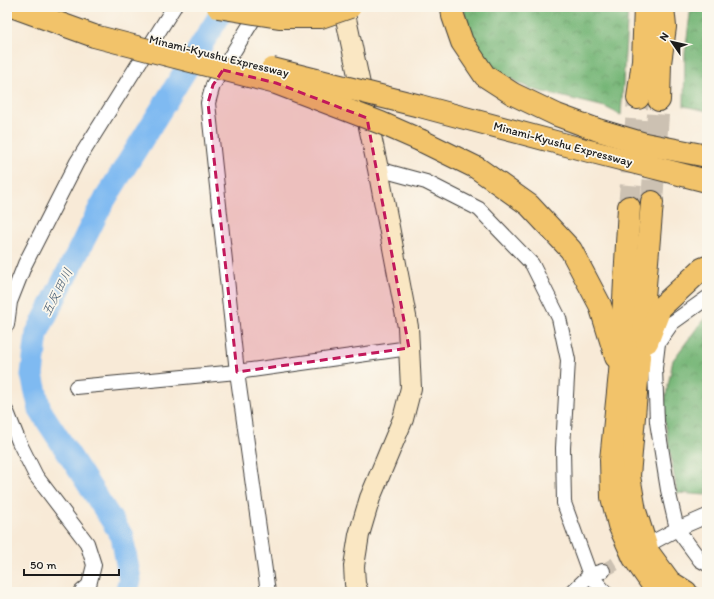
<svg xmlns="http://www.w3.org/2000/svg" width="714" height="599" viewBox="0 0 714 599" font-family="Itim,'Klee One',sans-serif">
<defs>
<pattern id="forest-crowns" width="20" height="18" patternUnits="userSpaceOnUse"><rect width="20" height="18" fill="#76b677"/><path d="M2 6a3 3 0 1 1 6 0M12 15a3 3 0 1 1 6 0" fill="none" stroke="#609361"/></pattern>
</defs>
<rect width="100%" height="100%" fill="#fbf7ec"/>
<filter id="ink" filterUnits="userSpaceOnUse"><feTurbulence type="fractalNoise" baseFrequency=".025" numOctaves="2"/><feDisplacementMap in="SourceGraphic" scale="8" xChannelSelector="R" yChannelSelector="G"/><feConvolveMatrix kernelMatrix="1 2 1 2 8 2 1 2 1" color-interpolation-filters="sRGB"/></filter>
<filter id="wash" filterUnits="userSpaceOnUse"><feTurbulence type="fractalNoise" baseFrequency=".012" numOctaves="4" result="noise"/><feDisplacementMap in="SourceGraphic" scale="16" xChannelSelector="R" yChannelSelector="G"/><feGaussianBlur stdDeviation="0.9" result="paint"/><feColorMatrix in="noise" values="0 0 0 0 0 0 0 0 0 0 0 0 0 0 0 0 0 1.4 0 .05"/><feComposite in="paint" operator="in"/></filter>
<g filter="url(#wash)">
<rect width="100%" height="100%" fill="#f8ead7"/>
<!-- forest -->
<g fill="url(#forest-crowns)" stroke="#49694a">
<path d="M464,7H628L621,115L605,107L531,89L497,72L467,36Z"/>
<path d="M691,7H707V111L684,106L685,53Z"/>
<path d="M707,318V493L706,495L677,493L663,410L673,360L703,320Z"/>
</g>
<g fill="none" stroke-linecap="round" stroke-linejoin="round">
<!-- river -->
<path stroke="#7fbaf1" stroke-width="23" d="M126,592L130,580L122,536L40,410L32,375L37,333L102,204L225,7"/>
</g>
</g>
<g filter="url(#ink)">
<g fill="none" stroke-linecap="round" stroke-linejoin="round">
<!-- street-tunnel -->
<path stroke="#ccc1b2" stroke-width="14" stroke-dasharray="14 7" stroke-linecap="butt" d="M603,571L639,550"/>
<!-- highway-tunnel -->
<g stroke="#ccc1b2" stroke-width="22" stroke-dasharray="22 11" stroke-linecap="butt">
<path d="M652,202L659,100"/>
<path d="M629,207L638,98"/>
</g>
<!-- street casing -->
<g stroke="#3d3b38" stroke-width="16">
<g id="street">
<path d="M261,7L213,85L208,103L237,372L268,592"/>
<path d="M378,169L426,182L479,209L532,264L559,318L568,360L563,448L564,503L590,575L605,592"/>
<path d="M707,298L672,323L658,343L655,368L657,422L668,490L677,529L700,560L707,564"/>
<path d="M7,325L10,302L25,264L77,162L174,7"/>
<path d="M76,387L237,372L409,348"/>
<path d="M7,412L19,442L36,476L87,543L94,565L89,585L81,592"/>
<path d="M655,541L677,529L707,516"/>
<path d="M572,592L590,575L603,571"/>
</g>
</g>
<!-- secondary casing -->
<g stroke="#3d3b38" stroke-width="22">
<path id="secondary" d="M345,7V14L378,169L408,327L411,388L403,419L370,498L359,535L354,566L355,584L358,592"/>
</g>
<!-- highway casing -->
<g stroke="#3d3b38" stroke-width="24">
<g id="highway">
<path d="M452,7L453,16L462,42L485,76L513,94L557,115L598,130L645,144L707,156"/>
<path d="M638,98L643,61L645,7"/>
<path d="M659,100L660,63L665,27L663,7"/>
<path d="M420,106L589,151L707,181"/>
<path d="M422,141L477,168L529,205L571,250L600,305L616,357"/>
<path d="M652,202L629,476L635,511L648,552L670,582L686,592"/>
<path d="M629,207L620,373L611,460L612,497L619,525L634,558L652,584L660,592"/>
<path d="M647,342L660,308L702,269L707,267"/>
</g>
</g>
<!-- street -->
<use href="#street" stroke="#fff" stroke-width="14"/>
<!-- secondary -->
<use href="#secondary" stroke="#fae7c3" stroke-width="20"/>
<!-- highway -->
<use href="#highway" stroke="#f2c36a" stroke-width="22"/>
<!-- highway-bridge casing -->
<g stroke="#3d3b38" stroke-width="24" stroke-linecap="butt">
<g id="highway-bridge">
<path d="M14,7L94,36L276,83L381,123L422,141"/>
<path d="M218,7L279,17H321L350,7"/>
<path d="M272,69L420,106"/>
</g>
</g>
<!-- highway-bridge -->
<use href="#highway-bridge" stroke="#f2c36a" stroke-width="22"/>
</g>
</g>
<!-- marked area -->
<path fill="#c2185b" fill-opacity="0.2" stroke="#c2185b" stroke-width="3" stroke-dasharray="8 5" stroke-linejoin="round" d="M223,70L276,83L367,118L409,348L237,372L208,103L213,85Z"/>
<g text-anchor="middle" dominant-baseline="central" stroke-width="3.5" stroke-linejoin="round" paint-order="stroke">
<!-- street labels -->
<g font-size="12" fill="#1c1c1c" stroke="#fbf7ec">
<text transform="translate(219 56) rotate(14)">Minami-Kyushu Expressway</text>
<text transform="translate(563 144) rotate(15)">Minami-Kyushu Expressway</text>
</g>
<!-- water labels -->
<g font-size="13" font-style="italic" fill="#445b71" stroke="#fbf7ec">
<text transform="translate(57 292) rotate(-63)">五反田川</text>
</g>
</g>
<!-- margin -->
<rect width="714" height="599" fill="none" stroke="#fbf7ec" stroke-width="24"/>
<!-- north arrow -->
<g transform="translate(672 42) rotate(304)" stroke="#fbf7ec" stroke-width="3" paint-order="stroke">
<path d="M0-3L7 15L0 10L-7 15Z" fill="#1c1c1c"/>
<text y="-6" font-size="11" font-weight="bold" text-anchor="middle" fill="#1c1c1c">N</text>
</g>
<!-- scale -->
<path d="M24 569v6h95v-6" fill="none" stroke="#1c1c1c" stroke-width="2"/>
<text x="30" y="569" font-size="12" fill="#1c1c1c" stroke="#fbf7ec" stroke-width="3" paint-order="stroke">50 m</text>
</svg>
